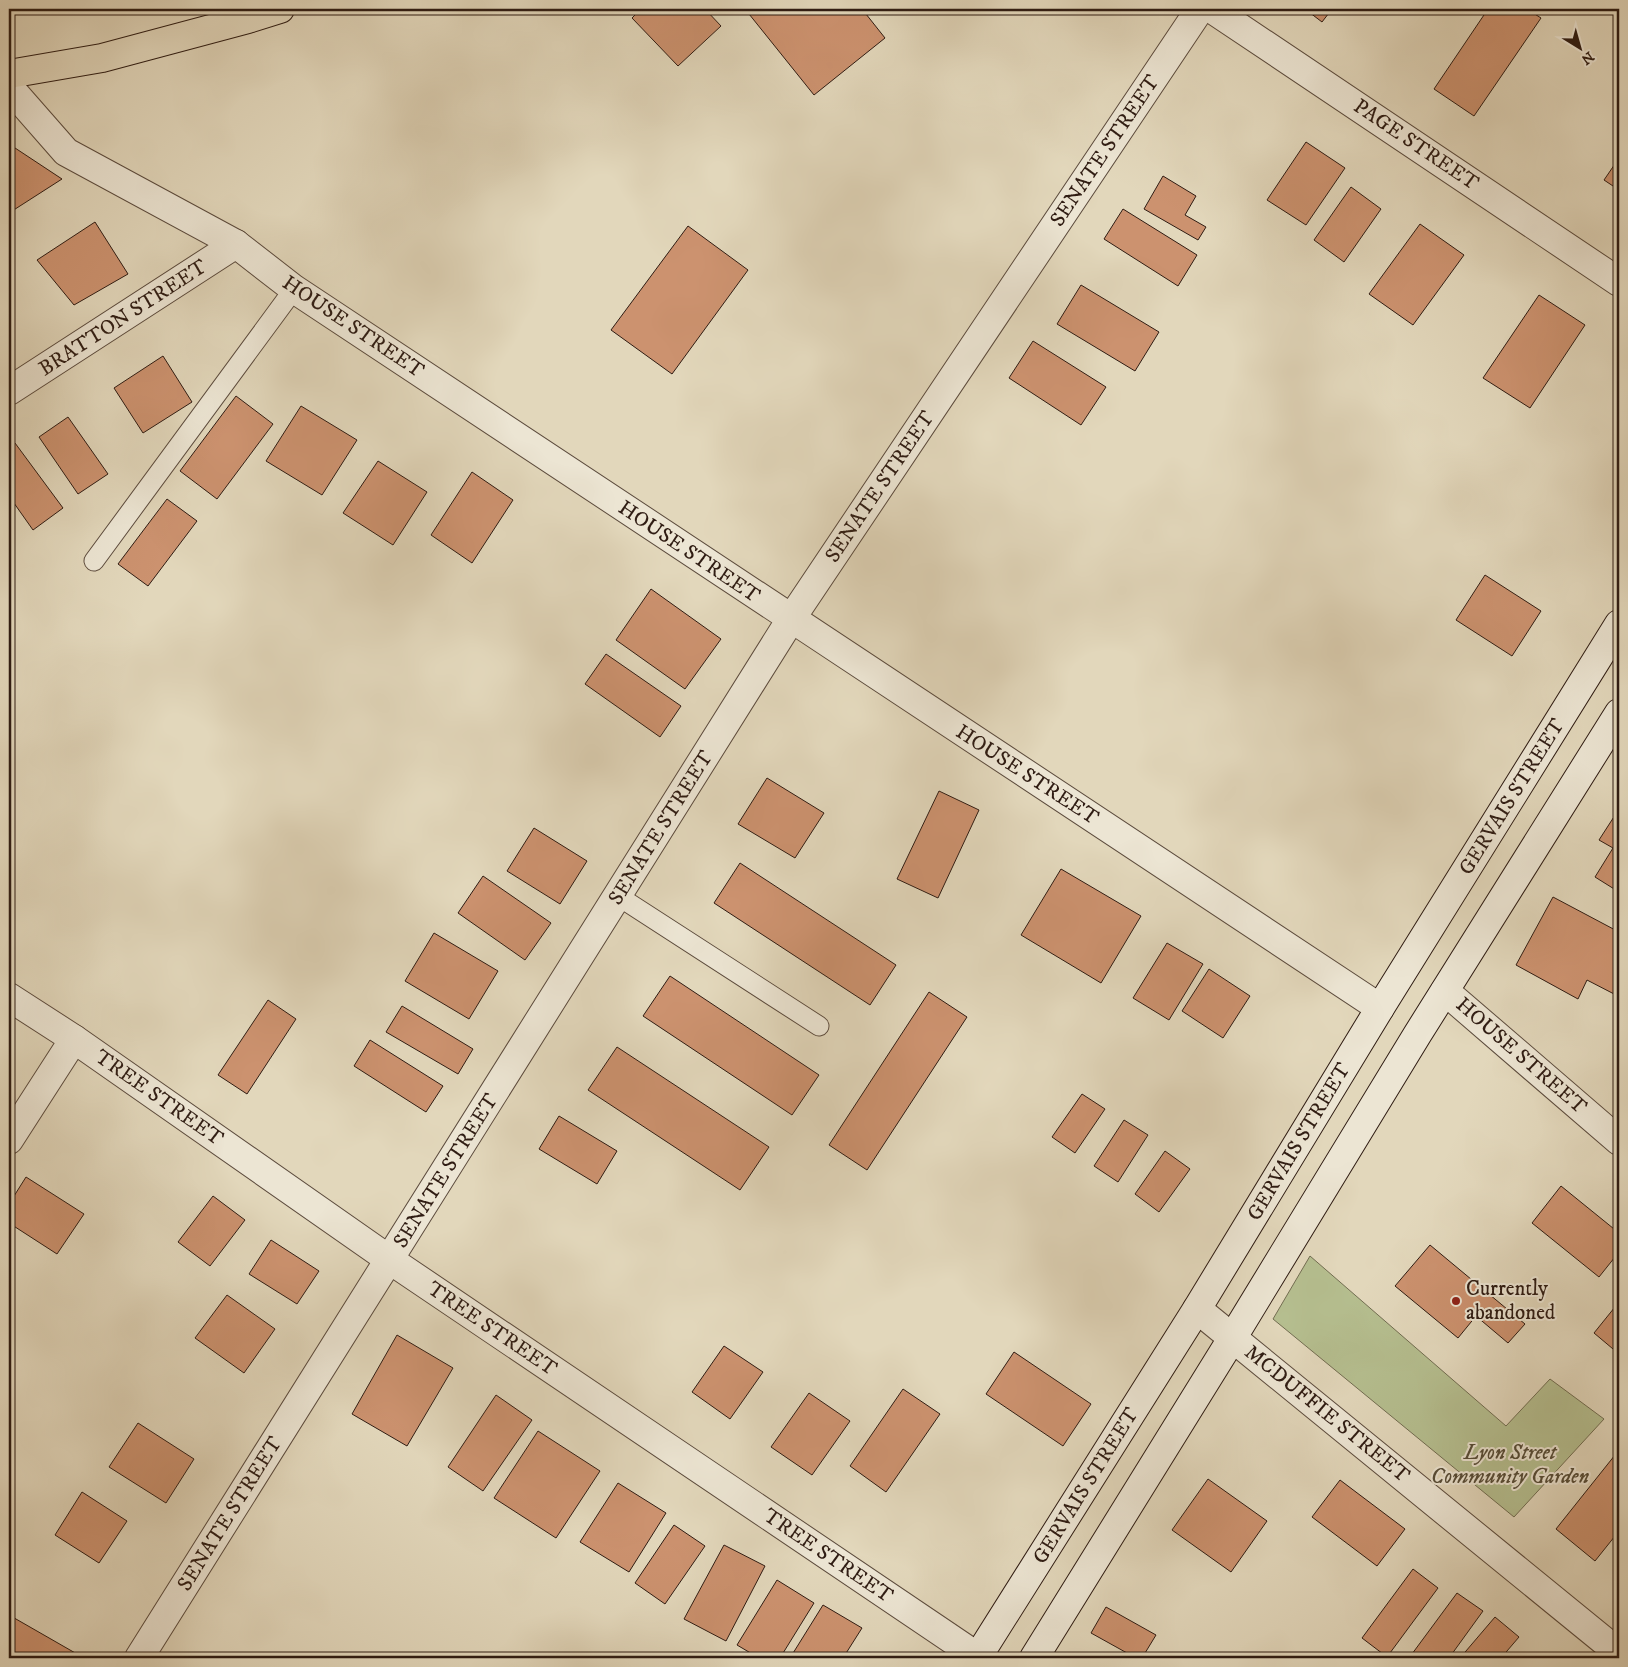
<svg xmlns="http://www.w3.org/2000/svg" width="1628" height="1667" viewBox="0 0 1628 1667" font-family="'IM FELL DW Pica',serif">
<rect width="100%" height="100%" fill="#e2d7bb"/>
<filter id="stains"><feTurbulence type="fractalNoise" baseFrequency=".004" numOctaves="4"/><feColorMatrix values="0 0 0 0 .2 0 0 0 0 .09 0 0 0 0 .02 0 0 0 .5 -.17"/></filter>
<radialGradient id="worn" r=".72"><stop offset=".6" stop-color="#630" stop-opacity="0"/><stop offset="1" stop-color="#630" stop-opacity=".3"/></radialGradient>
<!-- green -->
<path fill="#b5be8f" stroke="#726d51" d="M1310,1256L1506,1426L1550,1379L1604,1419L1514,1517L1273,1319Z"/>
<!-- building -->
<g fill="#cc926f" stroke="#2f1c13">
<path d="M641,9H705L721,26L678,66L632,18Z"/>
<path d="M745,9H862L885,38L814,95Z"/>
<path d="M1305,9H1332L1322,22Z"/>
<path d="M1488,9H1527L1541,18L1474,116L1434,89Z"/>
<path d="M1306,142L1345,168L1306,225L1267,200Z"/>
<path d="M9,144L62,179L9,213Z"/>
<path d="M1619,158V190L1604,180Z"/>
<path d="M1163,176L1196,196L1185,215L1206,227L1198,240L1144,209Z"/>
<path d="M1351,187L1381,209L1344,262L1314,240Z"/>
<path d="M1123,209L1197,255L1178,286L1104,239Z"/>
<path d="M95,222L128,274L74,305L37,260Z"/>
<path d="M1420,224L1464,255L1413,325L1369,294Z"/>
<path d="M688,226L748,270L672,374L611,330Z"/>
<path d="M1081,285L1159,332L1135,371L1057,324Z"/>
<path d="M1539,295L1585,325L1530,408L1483,378Z"/>
<path d="M1033,341L1106,387L1081,425L1009,378Z"/>
<path d="M163,356L192,402L143,433L114,388Z"/>
<path d="M236,396L273,424L217,499L180,471Z"/>
<path d="M301,406L357,440L322,495L266,461Z"/>
<path d="M68,417L108,474L78,494L39,437Z"/>
<path d="M15,443L63,508L33,530L9,496V448Z"/>
<path d="M378,461L427,492L393,545L343,513Z"/>
<path d="M472,472L513,500L472,563L431,535Z"/>
<path d="M167,499L197,521L148,586L118,564Z"/>
<path d="M1485,575L1541,611L1512,656L1456,620Z"/>
<path d="M651,589L721,639L685,689L616,640Z"/>
<path d="M606,654L681,706L660,737L585,684Z"/>
<path d="M767,778L824,813L795,858L738,824Z"/>
<path d="M939,791L979,810L938,898L897,879Z"/>
<path d="M1619,809V892L1595,877L1613,848L1599,840Z"/>
<path d="M534,828L587,861L560,904L507,871Z"/>
<path d="M740,863L896,965L870,1005L714,903Z"/>
<path d="M1061,869L1141,916L1101,983L1021,935Z"/>
<path d="M483,876L551,923L525,960L458,913Z"/>
<path d="M1553,897L1619,932V989L1616,995L1587,980L1578,999L1516,965Z"/>
<path d="M434,933L498,971L469,1019L405,981Z"/>
<path d="M1167,943L1203,964L1169,1020L1133,998Z"/>
<path d="M1209,969L1250,996L1223,1038L1182,1011Z"/>
<path d="M670,976L819,1075L792,1115L643,1016Z"/>
<path d="M929,992L967,1017L867,1170L829,1145Z"/>
<path d="M268,1000L296,1019L247,1094L218,1075Z"/>
<path d="M402,1006L473,1049L458,1074L386,1032Z"/>
<path d="M370,1040L443,1086L426,1112L354,1066Z"/>
<path d="M617,1047L769,1147L740,1190L588,1090Z"/>
<path d="M1082,1094L1105,1109L1075,1153L1052,1137Z"/>
<path d="M559,1116L617,1151L597,1184L539,1149Z"/>
<path d="M1124,1120L1148,1135L1118,1182L1094,1166Z"/>
<path d="M1165,1151L1190,1169L1159,1212L1135,1194Z"/>
<path d="M26,1177L84,1214L57,1254L9,1223V1204Z"/>
<path d="M1561,1186L1619,1233V1252L1599,1277L1532,1223Z"/>
<path d="M213,1196L245,1220L210,1266L178,1242Z"/>
<path d="M271,1240L319,1271L297,1304L249,1274Z"/>
<path d="M1430,1245L1525,1324L1508,1343L1476,1316L1458,1338L1395,1286Z"/>
<path d="M227,1295L275,1329L244,1373L195,1338Z"/>
<path d="M1619,1302V1354L1594,1333Z"/>
<path d="M397,1335L453,1368L407,1446L352,1414Z"/>
<path d="M724,1346L763,1372L730,1419L692,1392Z"/>
<path d="M1014,1352L1091,1404L1063,1446L986,1394Z"/>
<path d="M903,1389L940,1414L886,1492L850,1466Z"/>
<path d="M809,1393L850,1421L812,1475L771,1447Z"/>
<path d="M496,1395L532,1420L483,1491L448,1467Z"/>
<path d="M138,1423L194,1459L166,1503L109,1467Z"/>
<path d="M538,1431L600,1471L556,1538L494,1498Z"/>
<path d="M1619,1450V1531L1595,1561L1556,1529Z"/>
<path d="M1208,1479L1267,1521L1231,1572L1172,1530Z"/>
<path d="M1340,1480L1405,1529L1377,1566L1312,1517Z"/>
<path d="M618,1483L666,1513L629,1572L580,1542Z"/>
<path d="M82,1492L127,1521L99,1563L55,1535Z"/>
<path d="M674,1525L705,1546L665,1604L635,1583Z"/>
<path d="M724,1545L765,1566L726,1641L684,1619Z"/>
<path d="M1413,1569L1438,1588L1387,1657L1362,1638Z"/>
<path d="M777,1580L814,1603L780,1658H759L737,1645Z"/>
<path d="M1457,1593L1483,1611L1449,1658H1409Z"/>
<path d="M823,1605L862,1628L843,1658H790Z"/>
<path d="M1106,1607L1156,1635L1142,1658H1136L1091,1633Z"/>
<path d="M9,1615L77,1654L75,1658H9Z"/>
<path d="M1495,1617L1519,1637L1501,1658H1460Z"/>
</g>
<g fill="none" stroke-linecap="round" stroke-linejoin="round">
<!-- lane casing -->
<g stroke="#5c4b3d" stroke-width="21">
<g id="lane">
<path d="M94,561L294,289"/>
<path d="M618,896L819,1026"/>
</g>
</g>
<!-- street casing -->
<g stroke="#5c4b3d" stroke-width="30">
<g id="street">
<path d="M1212,9L1619,282"/>
<path d="M9,87L66,152L236,244L294,289L1380,1008"/>
<path d="M9,391L236,244"/>
<path d="M1445,991L1619,1141"/>
<path d="M9,997L74,1039L390,1260L978,1657"/>
<path d="M9,1140L74,1039"/>
<path d="M1197,1309L1619,1653"/>
<path d="M139,1658L791,619L1200,9"/>
</g>
</g>
<!-- secondary casing -->
<g stroke="#2f1c13" stroke-width="30">
<g id="secondary">
<path d="M977,1658L1197,1309L1380,1008L1619,624"/>
<path d="M1034,1658L1233,1337L1417,1035L1619,713"/>
</g>
</g>
<!-- primary casing -->
<g stroke="#2f1c13" stroke-width="30">
<path id="primary" d="M9,74L102,58L248,19L280,9"/>
</g>
<!-- lane -->
<use href="#lane" stroke="#ece5d3" stroke-width="19"/>
<!-- street -->
<use href="#street" stroke="#ece5d3" stroke-width="28"/>
<!-- secondary -->
<use href="#secondary" stroke="#ece5d3" stroke-width="28"/>
<!-- primary -->
<use href="#primary" stroke="#e2d7bb" stroke-width="28"/>
</g>
<!-- markers -->
<circle fill="#8f2418" stroke="#ece5d3" stroke-width="2" cx="1456" cy="1301" r="5"/>
<g text-anchor="middle" dominant-baseline="central" stroke-width="4" stroke-linejoin="round" paint-order="stroke">
<!-- street labels -->
<g font-size="21" fill="#2f1c13" stroke="#ece5d3">
<text transform="translate(1416 145) rotate(34)">PAGE STREET</text>
<text transform="translate(1105 151) rotate(-56)">SENATE STREET</text>
<text transform="translate(123 318) rotate(-33)">BRATTON STREET</text>
<text transform="translate(353 327) rotate(34)">HOUSE STREET</text>
<text transform="translate(880 487) rotate(-56)">SENATE STREET</text>
<text transform="translate(689 552) rotate(34)">HOUSE STREET</text>
<text transform="translate(1027 775) rotate(33)">HOUSE STREET</text>
<text transform="translate(1512 797) rotate(-58)">GERVAIS STREET</text>
<text transform="translate(661 828) rotate(-58)">SENATE STREET</text>
<text transform="translate(1521 1056) rotate(41)">HOUSE STREET</text>
<text transform="translate(159 1098) rotate(35)">TREE STREET</text>
<text transform="translate(1299 1142) rotate(-59)">GERVAIS STREET</text>
<text transform="translate(446 1171) rotate(-58)">SENATE STREET</text>
<text transform="translate(492 1329) rotate(34)">TREE STREET</text>
<text transform="translate(1327 1414) rotate(39)">MCDUFFIE STREET</text>
<text transform="translate(1086 1486) rotate(-58)">GERVAIS STREET</text>
<text transform="translate(230 1514) rotate(-58)">SENATE STREET</text>
<text transform="translate(828 1556) rotate(34)">TREE STREET</text>
</g>
<!-- poi labels -->
<g font-size="21" fill="#2f1c13" stroke="#ece5d3" text-anchor="start">
<text x="1466" y="1289">Currently<tspan x="1466" dy="24">abandoned</tspan></text>
</g>
<!-- park labels -->
<g font-size="21" font-style="italic" fill="#574d38" stroke="#ece5d3">
<text x="1510" y="1453">Lyon Street<tspan x="1510" dy="24">Community Garden</tspan></text>
</g>
</g>
<!-- margin -->
<rect width="1628" height="1667" fill="none" stroke="#e2d7bb" stroke-width="30"/>
<rect x="10" y="10" width="1608" height="1647" fill="none" stroke="#2f1c13" stroke-width="2.5"/>
<rect x="15" y="15" width="1598" height="1637" fill="none" stroke="#2f1c13"/>
<!-- north arrow -->
<g transform="translate(1580 48) rotate(143)" stroke="#ece5d3" stroke-width="4" paint-order="stroke">
<path d="M0-4L9 19L0 12L-9 19Z" fill="#2f1c13"/>
<text y="-8" font-size="14" font-weight="bold" text-anchor="middle" fill="#2f1c13">N</text>
</g>
<rect width="100%" height="100%" filter="url(#stains)"/>
<rect width="100%" height="100%" fill="url(#worn)"/>
</svg>
